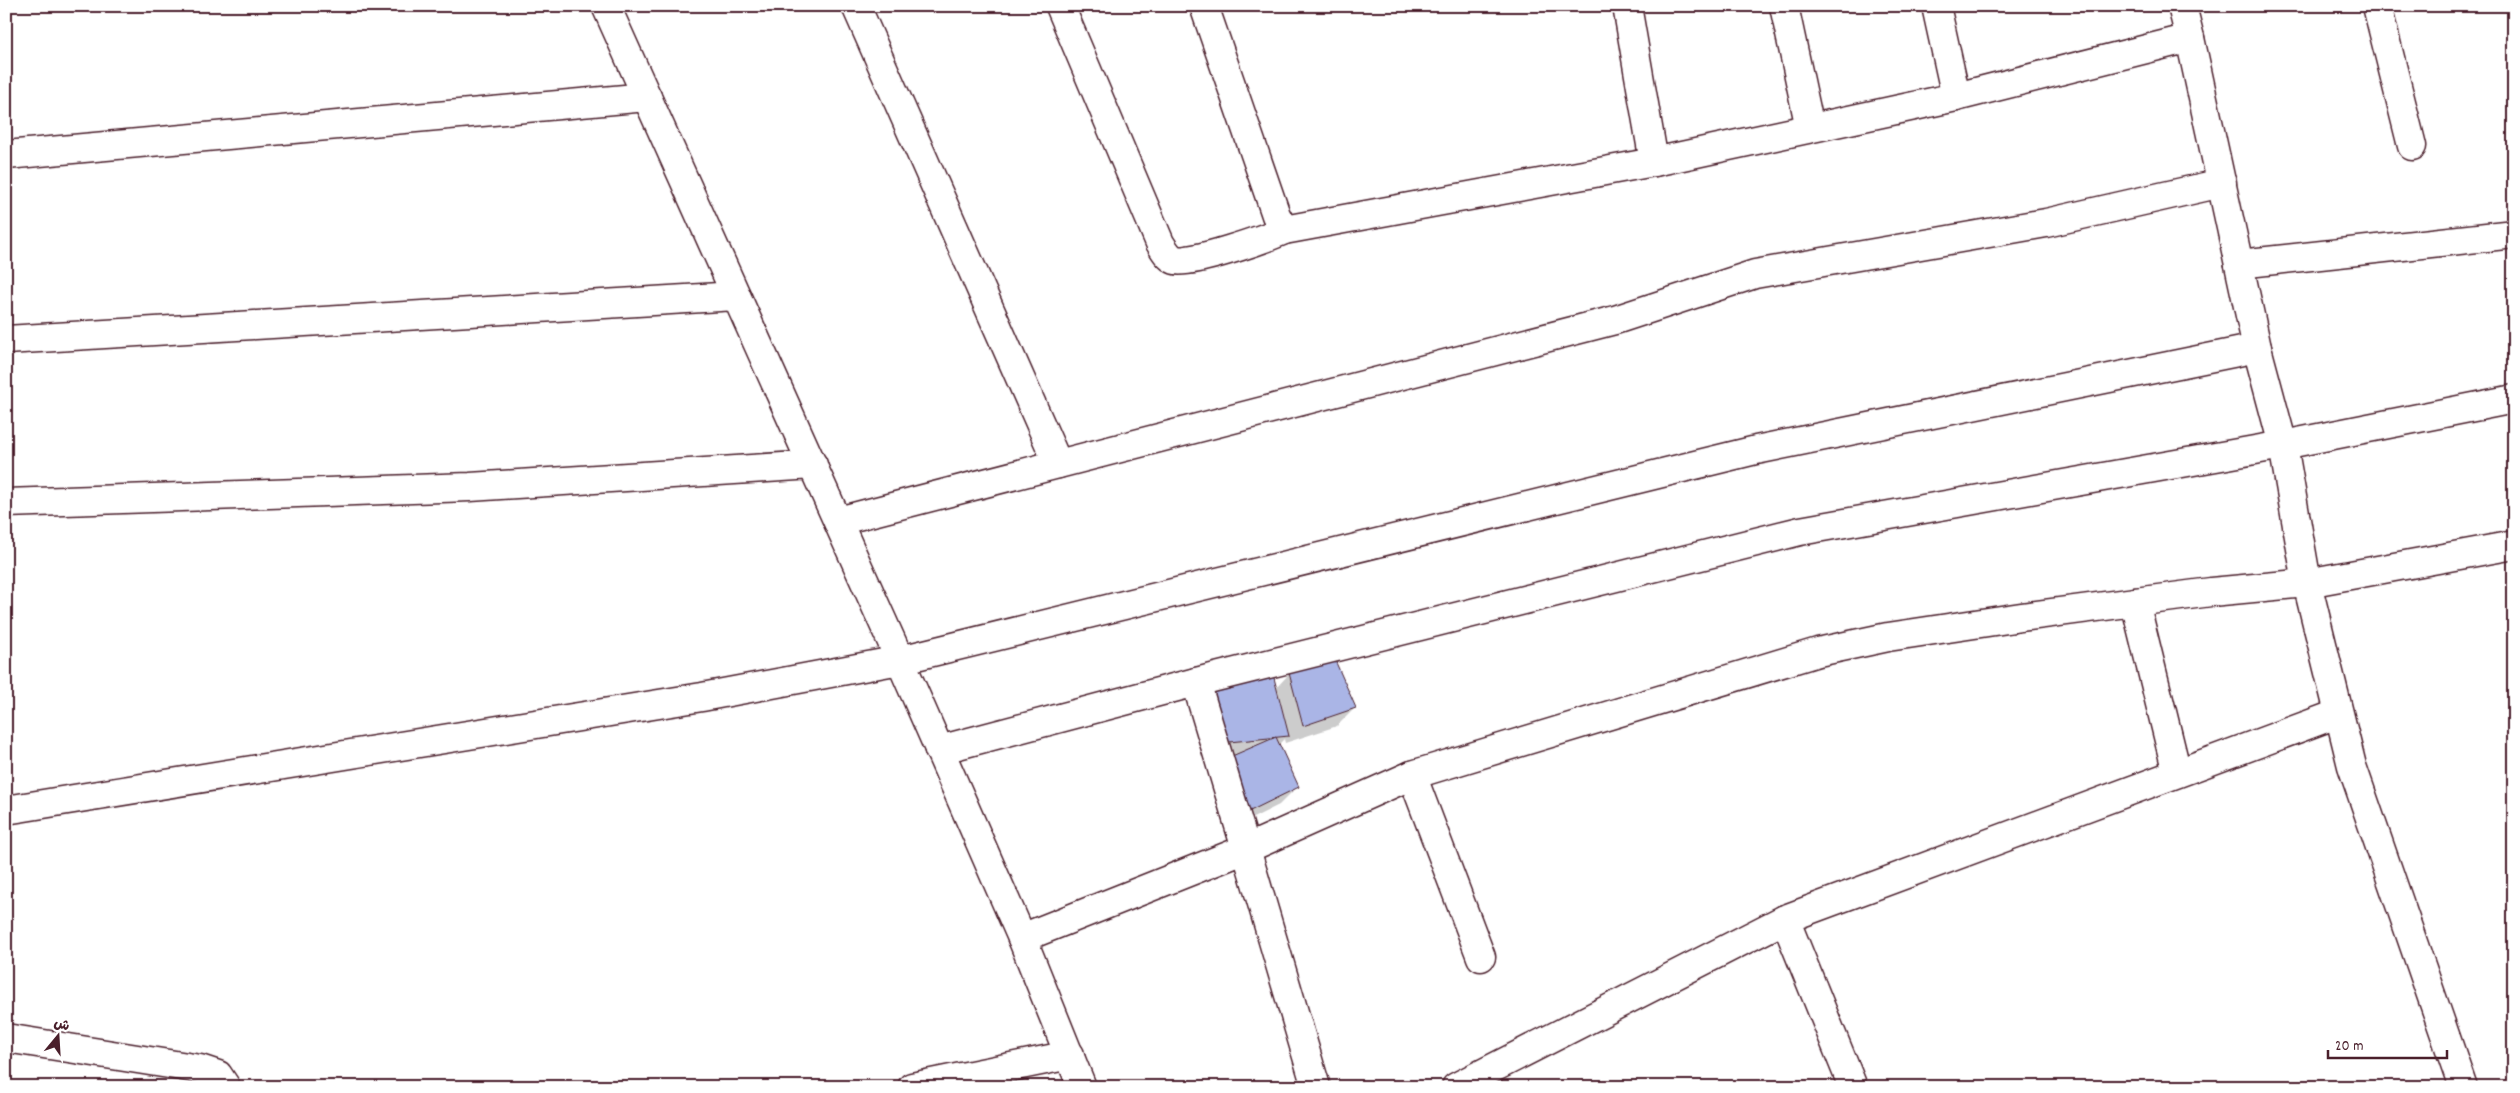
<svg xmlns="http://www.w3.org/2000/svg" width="2520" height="1093" viewBox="0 0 2520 1093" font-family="Dekko,'Playpen Sans Arabic',sans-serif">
<rect width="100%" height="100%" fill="#fff"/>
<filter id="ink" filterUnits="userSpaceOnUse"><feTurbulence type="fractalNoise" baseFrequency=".02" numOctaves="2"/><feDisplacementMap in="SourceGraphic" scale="10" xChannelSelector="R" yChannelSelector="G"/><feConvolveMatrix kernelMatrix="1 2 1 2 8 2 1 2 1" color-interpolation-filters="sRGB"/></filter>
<g filter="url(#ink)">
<!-- shadow -->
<path fill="#0003" d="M1289,674L1355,708L1337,726L1285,743L1284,739L1278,745L1297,787L1279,805L1231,829L1196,712L1276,688Z"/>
<!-- building -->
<g fill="#aab5e6" stroke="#4a1f2b">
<path d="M1334,658L1356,708L1303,726L1289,673Z"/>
<path d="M1273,674L1289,736L1229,742L1213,693Z"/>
<path d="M1276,737L1299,787L1248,812L1232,756Z"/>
</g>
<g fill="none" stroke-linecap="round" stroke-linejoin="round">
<!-- street casing -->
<g stroke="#4a1f2b" stroke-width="31">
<g id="street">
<path d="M856,6L1058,464"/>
<path d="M1060,6L1160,243C1164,249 1168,257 1175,260C1190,265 1267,238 1284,230L1276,215L1204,6"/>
<path d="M1627,6L1654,162"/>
<path d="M1784,6L1810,128"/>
<path d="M1936,6L1956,97"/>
<path d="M2182,6L2190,38L2257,348L2283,445L2307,583L2352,766L2463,1087"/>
<path d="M2377,6L2412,146"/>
<path d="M6,155L647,97"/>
<path d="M1284,230L1654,162L1956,97L2190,38"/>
<path d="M2239,264L2514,234"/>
<path d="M6,340L736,296"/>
<path d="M6,503L470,487L813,465"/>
<path d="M838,521L1615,320L1755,274L2046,223L2222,183"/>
<path d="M2135,602L2177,773"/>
<path d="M1196,682L1246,849L1412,775L1818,652L1888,637L2021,617L2211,592L2307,583L2514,545"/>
<path d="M939,750L1196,682L1800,531L2283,445L2514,399"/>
<path d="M1412,775L1481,957"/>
<path d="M6,810L702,697L900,660L1756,450L2257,348"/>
<path d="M1785,919L2337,714"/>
<path d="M1022,938L1246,849L1316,1087"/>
<path d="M6,1038L200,1069L218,1075L226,1087"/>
<path d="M912,1087L1070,1055"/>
<path d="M1456,1087L1785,919L1853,1087"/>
</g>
</g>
<!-- secondary casing -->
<g stroke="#4a1f2b" stroke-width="31">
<path id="secondary" d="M606,6L900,660L1022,938L1082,1087"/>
</g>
<!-- street -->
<use href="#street" stroke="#fff" stroke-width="28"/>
<!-- secondary -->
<use href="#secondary" stroke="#fff" stroke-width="28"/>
</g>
</g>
<!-- margin -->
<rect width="2520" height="1093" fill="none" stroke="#fff" stroke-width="25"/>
<rect x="12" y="12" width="2495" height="1068" fill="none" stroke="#4a1f2b" stroke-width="2" filter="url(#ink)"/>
<!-- north arrow -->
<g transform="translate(58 1036) rotate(18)" stroke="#ffffff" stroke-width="4" paint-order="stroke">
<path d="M0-4L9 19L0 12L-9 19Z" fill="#4a1f2b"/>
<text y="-8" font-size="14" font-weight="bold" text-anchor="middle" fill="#4a1f2b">ش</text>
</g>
<!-- scale -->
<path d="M2328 1050v8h119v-8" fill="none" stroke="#4a1f2b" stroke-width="2.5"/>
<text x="2335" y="1050" font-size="15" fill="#4a1f2b" stroke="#ffffff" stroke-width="4" paint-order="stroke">20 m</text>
</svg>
